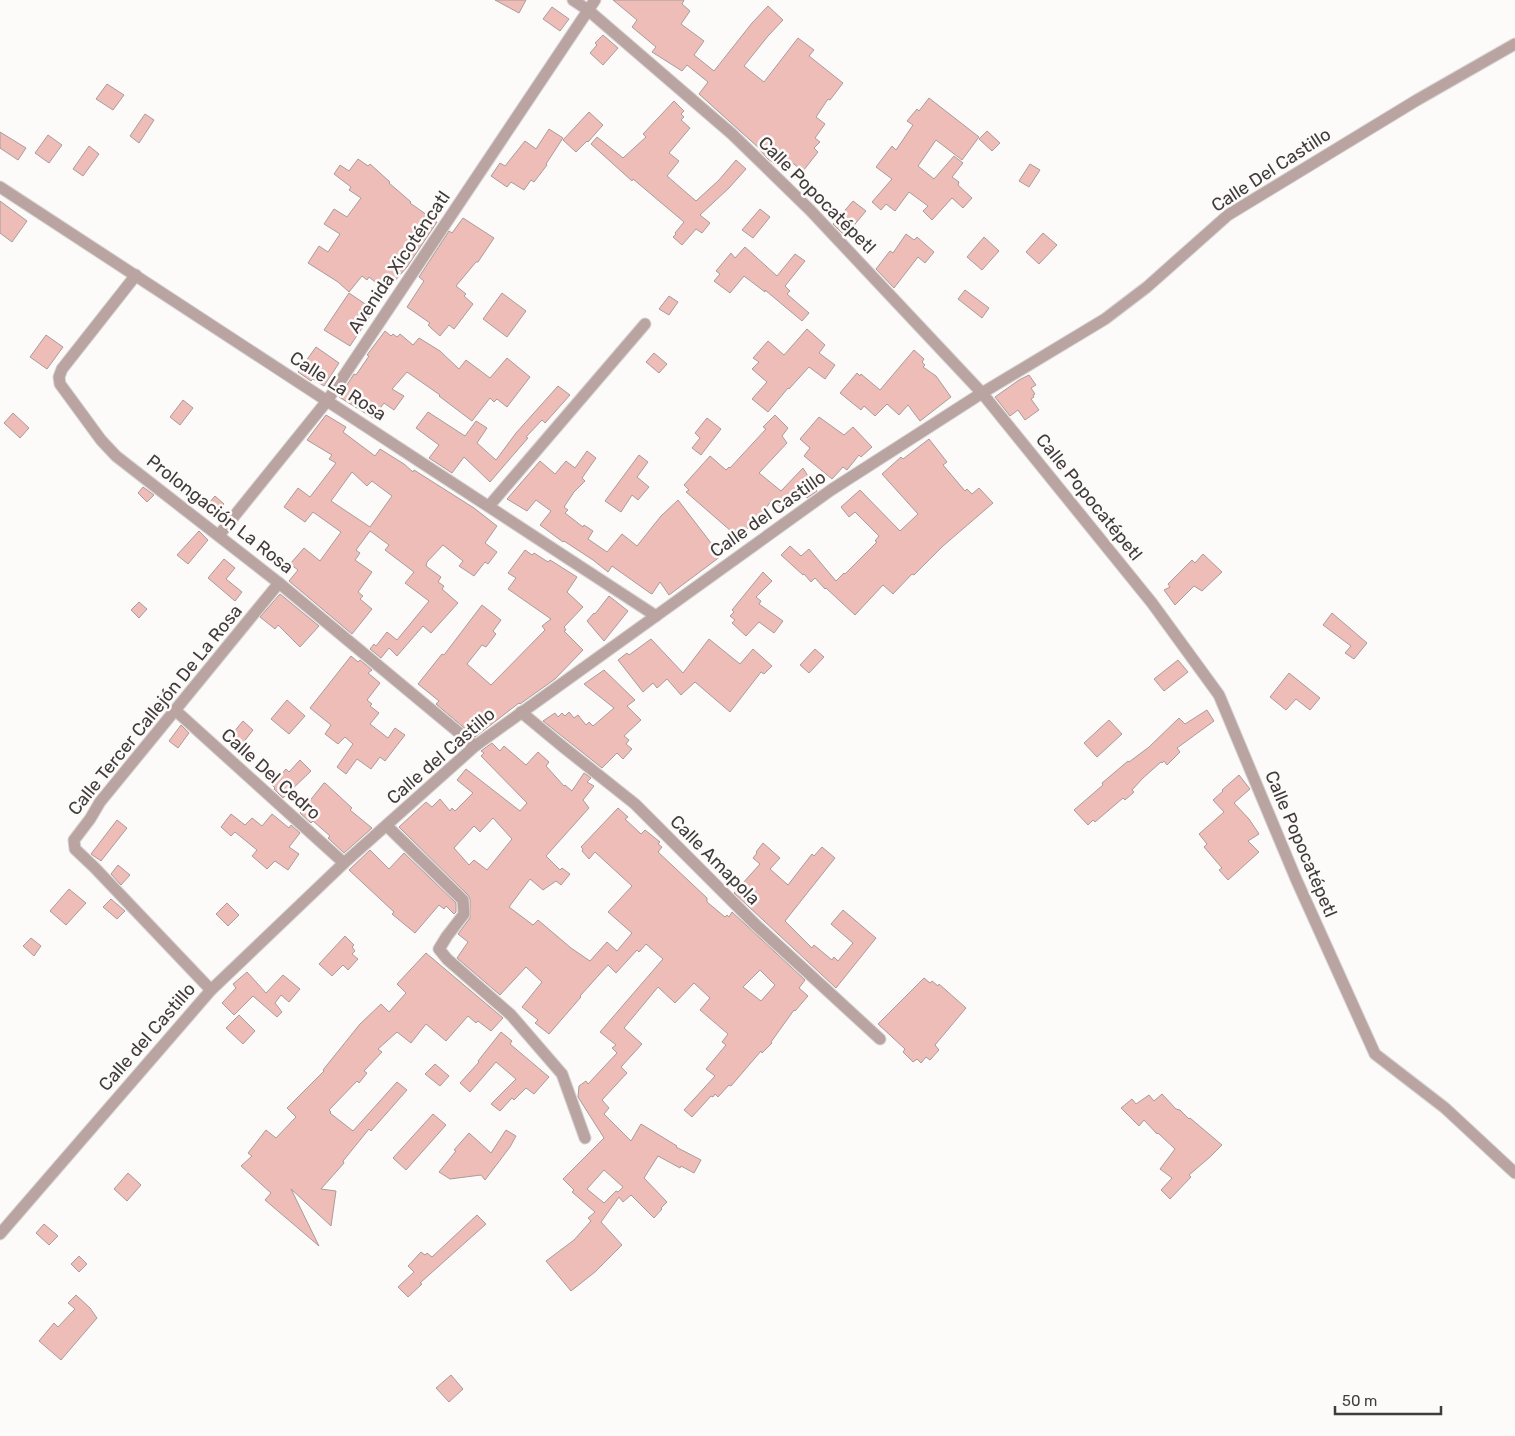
<svg xmlns="http://www.w3.org/2000/svg" width="1515" height="1436" viewBox="0 0 1515 1436" font-family="Rubik,sans-serif">
<rect width="100%" height="100%" fill="#fdfafa"/>
<!-- building -->
<g fill="#eebdb7" stroke="#aa9c9a" fill-rule="evenodd">
<path d="M495,0H526L519,13Z"/>
<path d="M613,0H684L682,4L690,11L681,24L704,41L694,55L714,71L752,23L768,6L783,20L768,36L744,66L764,82L798,38L814,50L809,56L843,83L830,100L828,99L816,117L825,124L815,138L820,142L814,148L818,152L803,171L782,155L775,164L768,159L760,150V149L699,94L708,82L687,65L682,71L652,52L656,47L632,27L637,20Z"/>
<path d="M552,7L569,19L560,31L543,19Z"/>
<path d="M603,35L618,48L603,65L590,53L597,45L595,43Z"/>
<path d="M107,84L124,95L113,110L96,99Z"/>
<path d="M929,98L979,137L962,160L936,140L918,166L934,179L954,156L963,163L952,177L959,182L958,185L972,198L963,208L952,198L932,220L923,211L928,206L909,192L895,211L886,204L881,210L872,202L892,179L876,167L892,146L896,150L913,125L907,121L917,109L919,111Z"/>
<path d="M674,101L684,111L681,114L684,117L681,120L690,128L669,153L679,161L667,176L696,201L719,180L736,160L746,169L729,188L700,215L710,223L702,233L696,229L682,245L673,237L676,234L675,233L684,222L633,179L632,181L591,144L597,137L623,158L646,137L643,134Z"/>
<path d="M589,112L603,125L588,142L587,141L576,152L563,140Z"/>
<path d="M145,114L154,120L139,143L130,136Z"/>
<path d="M549,129L563,138L546,164L547,165L534,182L531,180L524,190L511,182L507,187L491,176L500,163L505,166L525,141L536,149Z"/>
<path d="M987,131L1000,143L992,151L979,139Z"/>
<path d="M0,132L26,148L18,160L0,148Z"/>
<path d="M48,135L62,145L49,163L35,153Z"/>
<path d="M89,146L99,154L83,176L73,169Z"/>
<path d="M358,159L368,166L370,164L390,182L389,183L411,202L410,203L437,222L407,267L386,291L369,277L367,280L362,276L349,292L338,282L308,263L319,246L328,252L340,234L324,224L334,209L347,217L361,198L349,190L351,187L334,174L340,165L349,171Z"/>
<path d="M1030,164L1040,170L1029,187L1019,181Z"/>
<path d="M0,201L27,221L12,242L0,233Z"/>
<path d="M853,201L866,211L845,236L833,224Z"/>
<path d="M760,209L770,217L753,238L742,230Z"/>
<path d="M463,218L494,238L478,262H476L456,286L466,294L464,296L473,304L454,329L449,325L440,336L431,328L428,325L430,323L407,307L424,281L419,277L449,231L452,233Z"/>
<path d="M1043,233L1057,245L1039,264L1026,252Z"/>
<path d="M906,234L914,240L917,237L934,252L925,263L918,257L894,288L876,269L890,251L893,253Z"/>
<path d="M984,237L999,251L982,270L967,257Z"/>
<path d="M745,247L777,276L795,254L805,261L785,286L790,291L787,294L809,313L802,321L765,290V292L744,276L730,293L714,281L720,274L716,271L731,253L735,258Z"/>
<path d="M965,290L989,308L982,318L958,299Z"/>
<path d="M349,293L374,310L350,346L324,330Z"/>
<path d="M502,293L526,311L507,337L483,319Z"/>
<path d="M669,296L678,302L669,315L659,309Z"/>
<path d="M807,329L825,345L819,353L835,365L825,379L809,367L789,389L788,388L768,412L752,399L767,382L752,369L759,362L753,358L768,341L784,355Z"/>
<path d="M385,331L391,336L393,334L397,337L400,334L413,345L419,338L440,351L459,369L466,360L490,378L507,358L530,377L507,407L497,399L494,402L490,398L472,421L439,396L440,395L407,372L392,389L404,396L394,410L384,403L373,418L339,397L354,374L356,375L369,356L367,355Z"/>
<path d="M46,335L63,347L47,369L30,357Z"/>
<path d="M316,347L339,363L324,386L313,379L311,381L298,372Z"/>
<path d="M914,350L924,359L922,362L925,365L923,367L936,376L951,397L920,421L908,405L899,415L887,404L875,416L864,406L861,410L840,393L857,373L860,376L861,374L880,390Z"/>
<path d="M654,353L667,364L659,373L646,362Z"/>
<path d="M1029,375L1036,385L1031,388L1035,394L1033,395L1034,397L1031,399L1039,410L1025,420L1018,410L1010,416L995,397L1019,380Z"/>
<path d="M558,386L570,395L545,423L542,420L526,437L528,438L521,446L490,482L464,457L452,473L429,458L439,445L416,428L428,412L465,436L476,421L487,428L477,443L496,460L516,433Z"/>
<path d="M183,400L193,408L180,425L170,417Z"/>
<path d="M13,413L29,428L20,438L4,423Z"/>
<path d="M326,415L346,427L343,432L375,456L380,449L404,464L413,472L414,470L474,508L497,526L485,543L497,552L488,564L485,562L474,576L459,566L463,561L443,545L427,562L426,566L441,577L438,582L444,586L442,589L458,603L431,633L423,626L397,656L389,648L381,658L370,649L374,644L376,646L387,632L397,640L429,601L405,583L414,572L385,550L389,545L370,531L356,550L360,553L355,560L372,572L358,592L363,596L360,599L372,609L352,634L289,581L298,570L290,564L304,548L320,561L341,532L313,512L305,522L284,507L298,488L310,497L336,463L329,459L332,455L307,440ZM352,472L367,486L372,481L392,496L370,527L331,501Z"/>
<path d="M775,415L788,428L782,436L787,443L759,473L781,491L803,468L817,491L807,498L803,492L784,511L773,499L753,524L752,523L739,538L686,492L689,490L684,485L710,456L726,470L729,467L730,468L766,429L763,427Z"/>
<path d="M819,417L844,435L853,427L872,447L861,457L859,455L847,470L843,467L832,479L804,456L810,448L800,439Z"/>
<path d="M707,418L721,429L701,455L692,448L700,438L695,433Z"/>
<path d="M929,439L947,462L943,465L965,491L967,489L972,494L979,488L993,503L943,546L914,575L912,574L893,594L883,585L855,615L826,588L825,589L815,578L811,582L804,574L803,575L781,555L790,546L801,556L809,549L836,581L844,573L845,574L877,542L875,541L879,536L855,512L849,517L841,507L860,490L900,531L918,514L882,474L901,457L903,459Z"/>
<path d="M587,451L596,458L582,478L585,481L574,492L564,507L568,510L565,513L583,527L584,525L593,531L588,539L607,552L622,534L637,546L661,516L678,500L721,556L669,595L660,582L652,594L650,593L612,566L608,572L593,560L564,541L563,542L540,525L551,511L536,500L527,511L507,499L540,461L555,474L566,461L575,468Z"/>
<path d="M639,455L648,462L637,477L649,487L638,500L632,495L621,512L605,501Z"/>
<path d="M143,487L154,495L147,502L138,493Z"/>
<path d="M215,496L224,504L217,512L208,504Z"/>
<path d="M199,531L208,540L188,564L177,555Z"/>
<path d="M525,550L532,555L534,553L548,562L550,560L577,577L567,592L583,607L564,627L566,630L564,631L583,650L555,679L520,704L519,703L475,737L436,704L439,701L418,684L442,654L444,655L482,605L501,620L493,631L496,634L486,647L482,645L467,664L491,685L545,630L542,626L551,619L508,589L516,578L508,573Z"/>
<path d="M1203,554L1222,572L1202,591L1194,586L1175,605L1164,590L1170,587L1168,584L1192,560L1195,563Z"/>
<path d="M224,559L235,568L226,579L242,592L235,601L208,578Z"/>
<path d="M763,572L772,581L756,597L761,601L759,604L783,621L774,633L759,622L746,636L732,623L735,620L730,616L734,612L732,610Z"/>
<path d="M280,594L319,626L300,647L278,625L275,629L260,617Z"/>
<path d="M609,596L628,611L604,641L587,621L594,613L595,614Z"/>
<path d="M139,602L147,609L139,618L131,610Z"/>
<path d="M1332,613L1367,643L1354,659L1345,653L1351,646L1323,625Z"/>
<path d="M651,639L683,673L709,639L740,664L753,649L772,666L764,674L761,672L730,712L695,682L681,695L667,679L657,688L653,683L643,692L618,660L627,653L629,655Z"/>
<path d="M815,649L824,657L809,673L800,665Z"/>
<path d="M351,656L358,662L360,660L372,670L368,673L380,683L367,700L372,704L370,706L379,713L370,724L388,738L395,728L405,735L385,761L380,757L371,769L357,759L346,774L337,767L353,744L345,737L338,744L325,734L331,725L310,708Z"/>
<path d="M1178,660L1188,672L1164,691L1154,679Z"/>
<path d="M604,670L635,700L627,706L641,720L624,736L629,740L626,744L632,749L623,759L617,753L602,768L543,721L555,713L558,717L562,713L565,716L569,712L574,718L578,715L586,725L589,722L593,726L614,708L584,684Z"/>
<path d="M1289,673L1320,698L1310,710L1296,699L1286,710L1270,697Z"/>
<path d="M287,700L305,716L289,734L271,719Z"/>
<path d="M1207,710L1214,721L1177,748L1180,752L1167,765L1164,761L1162,763L1161,762L1143,778L1132,790L1134,792L1125,800L1123,798L1095,822L1093,820L1088,825L1074,810L1103,785L1102,783L1128,761L1129,762L1149,747L1179,718L1185,724Z"/>
<path d="M1109,720L1122,734L1097,757L1084,743Z"/>
<path d="M243,721L253,730L239,748L228,739Z"/>
<path d="M181,725L189,733L178,748L169,741Z"/>
<path d="M492,743L500,751L504,746L526,765L538,752L549,762L546,766L564,786L565,785L572,791L584,773L591,778L587,782L594,786L583,800L589,808L546,856L560,870L562,868L570,874L561,885L556,881L543,890L530,879L509,907L533,925L538,920L571,948L587,959L590,961L607,942L617,951L632,933L608,912L632,886L595,852L589,859L582,851L583,849L581,847L618,808L628,817L625,819L641,834L645,830L660,842L658,844L662,847L658,852L707,898V902L725,917L727,915L729,917L732,912L805,980L799,988L808,996L795,1011L794,1010L771,1042L772,1043L762,1053L761,1051L731,1086L729,1085L718,1097L715,1094L713,1097L711,1096L692,1117L684,1110L715,1076L706,1069L726,1045L722,1042L728,1034L700,1010L710,998L694,983L675,1003L658,987L624,1028L642,1044L621,1067L627,1073L602,1100L609,1108L604,1114L631,1141L641,1124L677,1146L676,1147L701,1160L694,1173L681,1166L680,1168L658,1156L644,1178L667,1202L661,1208L662,1209L654,1218L631,1195L623,1202L619,1197L601,1222L622,1245L595,1272L571,1291L546,1261L574,1240L591,1221L588,1218L595,1212L572,1192L574,1190L563,1179L604,1138L578,1097L579,1086L586,1081L588,1084L617,1053L612,1048L616,1045L600,1032L663,959L646,944L639,952L637,950L616,973L608,965L580,996L581,997L549,1034L535,1023L538,1020L522,1007L542,982L526,967L500,995L457,958L468,942L458,934L470,918V899L468,895L399,827L426,802L432,807L440,799L450,811L452,808L455,811L473,793L457,780L466,769L520,811L527,803L481,756L484,753L481,751ZM493,818L512,839L487,870L474,860L469,865L454,848L474,826L480,832ZM760,970L775,985L761,1001L743,987ZM604,1170L623,1187L618,1192L616,1191L604,1203L587,1189Z"/>
<path d="M300,760L311,771L283,798L274,789L275,788L272,785L286,769L289,772Z"/>
<path d="M1239,775L1250,789L1234,803L1249,819L1259,834L1248,841L1259,852L1228,880L1219,870L1222,868L1204,847L1207,844L1199,834L1224,812L1213,800L1223,791L1222,790Z"/>
<path d="M324,783H325L352,808L350,810L372,828L344,853L328,838L330,836L313,821L311,823L300,813Z"/>
<path d="M231,814L245,825L252,818L262,826L272,814L289,828L291,825L300,833L289,847L299,854L288,870L275,861L267,869L252,856L257,850L235,832L231,836L221,827Z"/>
<path d="M117,820L127,828L101,861L91,854Z"/>
<path d="M763,843L780,858L770,869L788,885L812,854L814,856L822,847L835,858L785,921L812,948L814,945L832,960L834,957L838,961L853,943L831,924L843,910L876,938L836,988L734,893L760,864L753,858L757,853L756,852Z"/>
<path d="M370,850L389,869L404,853L456,903V912L454,914L446,906L444,909L439,905L415,933L392,914L394,912L349,870Z"/>
<path d="M118,865L130,875L121,885L111,874Z"/>
<path d="M69,889L86,903L66,925L50,911Z"/>
<path d="M111,899L125,911L117,919L103,907Z"/>
<path d="M227,903L239,915L228,926L216,914Z"/>
<path d="M345,936L354,945L352,947L355,951L352,954L358,959L348,970L343,965L332,976L319,964Z"/>
<path d="M31,938L41,946L34,956L23,946Z"/>
<path d="M426,953L503,1018L491,1031L478,1021L476,1023L468,1016L446,1041L426,1024L411,1043L397,1032L378,1049L382,1052L364,1071L367,1073L359,1083L357,1081L329,1110L331,1112L330,1113L353,1131L397,1082L407,1090L371,1131L369,1129L343,1161L344,1163L321,1189L336,1191L331,1226L291,1189L319,1246L265,1200L271,1193L241,1166L252,1156L248,1153L266,1130L276,1138L296,1117L287,1108L324,1071L323,1070L360,1024L381,1004L389,1012L406,993L397,984Z"/>
<path d="M247,972L266,993L283,975L300,989L289,1002L281,995L275,1003L282,1012L277,1017L253,996L234,1015L222,1003L236,988L233,984Z"/>
<path d="M924,978L930,983L932,981L938,986L939,984L966,1008L935,1045L939,1050L930,1060L926,1057L921,1063L917,1059L913,1062L903,1052L905,1049L878,1024Z"/>
<path d="M239,1015L255,1031L243,1044L226,1028Z"/>
<path d="M501,1032L512,1041L510,1044L549,1077L534,1094L526,1088L514,1100L512,1098L500,1111L491,1104L516,1079L496,1062L470,1092L460,1083L479,1062L478,1061Z"/>
<path d="M435,1064L449,1076L440,1086L425,1074Z"/>
<path d="M1162,1094L1176,1109L1180,1110L1189,1119L1190,1118L1222,1145L1210,1157L1189,1175L1191,1177L1170,1199L1161,1190L1172,1178L1160,1169L1175,1149L1158,1133L1157,1134L1144,1120L1139,1126L1121,1108L1132,1099L1136,1104L1149,1095L1154,1101Z"/>
<path d="M433,1114L446,1125L406,1170L393,1158Z"/>
<path d="M506,1130L516,1136L510,1147L485,1180L481,1175L450,1179L439,1172L456,1151L454,1150L469,1133L491,1153Z"/>
<path d="M128,1173L141,1185L127,1201L114,1189Z"/>
<path d="M477,1215L486,1224L420,1283L422,1284L408,1297L398,1287L414,1272L408,1266L421,1252L425,1255L427,1253L432,1257Z"/>
<path d="M44,1224L58,1236L49,1245L36,1233Z"/>
<path d="M79,1256L87,1264L79,1272L71,1264Z"/>
<path d="M76,1295L90,1308L97,1318L61,1360L39,1341L54,1323L58,1327L75,1309L68,1303Z"/>
<path d="M451,1375L463,1389L449,1402L436,1388Z"/>
</g>
<g fill="none" stroke-linecap="round" stroke-linejoin="round">
<!-- street casing -->
<g stroke="#d7d4d4" stroke-width="13">
<g id="street">
<path d="M573,0L588,10L732,134L810,210L982,393L1152,603L1219,695L1296,879L1375,1054L1445,1108L1515,1173"/>
<path d="M0,187L656,616"/>
<path d="M136,275L62,369L59,377L60,384L101,440L116,456L279,583L475,746"/>
<path d="M489,506L645,324"/>
<path d="M219,535L327,401L595,0"/>
<path d="M175,710L344,863"/>
<path d="M521,712L562,746L635,804L756,925L880,1039"/>
<path d="M387,826L463,900L464,914L447,936L439,949L447,959L511,1015L562,1074L585,1138"/>
<path d="M211,990L94,867L75,849L74,840L90,819L100,802L279,583"/>
<path d="M0,1234L211,990L344,863L475,746L831,490L982,393L1105,319L1147,287L1228,215L1417,100L1515,44"/>
</g>
</g>
<!-- street -->
<use href="#street" stroke="#b9a4a1" stroke-width="11"/>
</g>
<g text-anchor="middle" dominant-baseline="central" stroke-width="5" stroke-linejoin="round" paint-order="stroke">
<!-- street labels -->
<g font-size="18" fill="#413b3b" stroke="#fdfafa">
<text transform="translate(1271 170) rotate(-33)">Calle Del Castillo</text>
<text transform="translate(817 195) rotate(45)">Calle Popocatépetl</text>
<text transform="translate(399 262) rotate(-56)">Avenida Xicoténcatl</text>
<text transform="translate(338 386) rotate(33)">Calle La Rosa</text>
<text transform="translate(1089 497) rotate(51)">Calle Popocatépetl</text>
<text transform="translate(220 514) rotate(38)">Prolongación La Rosa</text>
<text transform="translate(768 514) rotate(-35)">Calle del Castillo</text>
<text transform="translate(155 710) rotate(-51)">Calle Tercer Callejón De La Rosa</text>
<text transform="translate(441 756) rotate(-41)">Calle del Castillo</text>
<text transform="translate(271 774) rotate(42)">Calle Del Cedro</text>
<text transform="translate(1301 844) rotate(67)">Calle Popocatépetl</text>
<text transform="translate(715 860) rotate(45)">Calle Amapola</text>
<text transform="translate(147 1037) rotate(-49)">Calle del Castillo</text>
</g>
</g>
<!-- scale -->
<path d="M1335 1406v8h106v-8" fill="none" stroke="#413b3b" stroke-width="2.5"/>
<text x="1342" y="1406" font-size="15" fill="#413b3b" stroke="#fdfafa" stroke-width="4" paint-order="stroke">50 m</text>
</svg>
